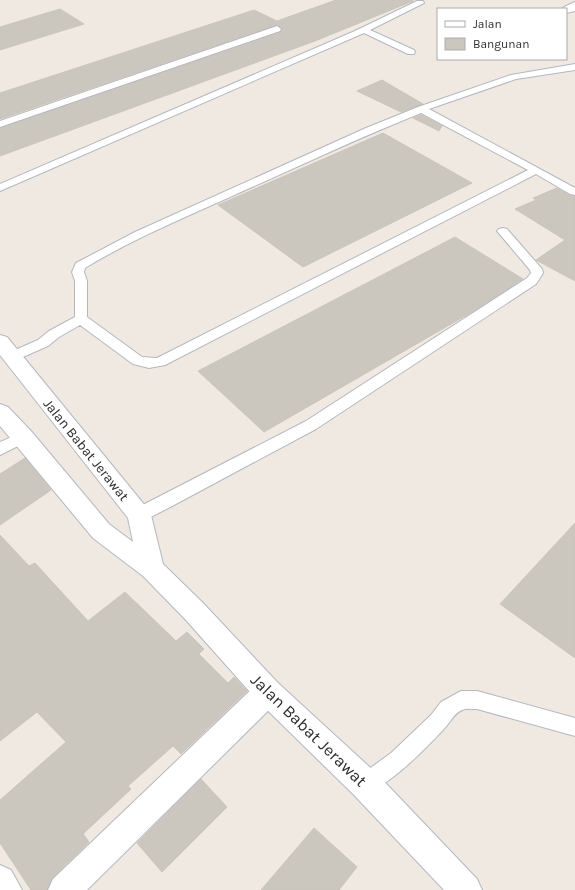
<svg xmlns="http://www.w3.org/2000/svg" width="575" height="890" viewBox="0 0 575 890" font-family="Karla,sans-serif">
<rect width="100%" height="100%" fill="#efe9e1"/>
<!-- building -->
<g fill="#cbc7bf" stroke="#cbc5ba">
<path d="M336,0H413V1L315,41L0,156V128L280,32L282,29L277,25L0,119V93L254,10L277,21Z"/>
<path d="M60,9L84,24L0,50V27Z"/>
<path d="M382,80L423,104L401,112L357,91Z"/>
<path d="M421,115L442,126L439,131L413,118Z"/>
<path d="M383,133L472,183L303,267L218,205Z"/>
<path d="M557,188L569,195L575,196V281L536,260L565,240L515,209L536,200L533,198Z"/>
<path d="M455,237L523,279L477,309L264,432L198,371Z"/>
<path d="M25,458L51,490L0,525V474Z"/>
<path d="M575,523V658L500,604Z"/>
<path d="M0,535L29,566L35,563L88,621L125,592L176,641L187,632L204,649L199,654L228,683L234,677L247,691L181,754L173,746L128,786L131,789L83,834L89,842L52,878L47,890H31L0,843V800L66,742L37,712L0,741Z"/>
<path d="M201,779L227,807L162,872L137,843Z"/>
<path d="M314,828L357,867L339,890H261Z"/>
</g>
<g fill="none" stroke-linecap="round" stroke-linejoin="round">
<!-- lane casing -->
<g stroke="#b4b7c1" stroke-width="2">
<g id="lane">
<path d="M417,1H423L424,3L370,30L414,50L415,52L414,54H408L364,33L0,191V184L355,31Z"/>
<path d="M277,26L281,29L280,31L0,127V121Z"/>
<path d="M575,64V70L516,79L429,109L575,188V195L570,194L536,174L165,365L149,368L133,364L80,325L59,337L48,346L16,360L11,362L6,360L4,357L6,354L38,340L49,331L75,317V281L72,272L76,263L135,232L366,128L418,107L511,75ZM421,113L528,170L157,358L142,357L87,317V281L84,272L85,268C131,240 181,219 230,197C293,169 356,139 421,113Z"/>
<path d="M503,228L507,229L542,269L543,273L536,284L316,429L174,505L145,520L139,521L133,520L131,515L133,510L306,421L527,278L531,273L530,270L497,231L499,229Z"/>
<path d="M23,432L28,433L30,437L28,441L0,455V442Z"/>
<path d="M461,691H477L575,718V736L477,709C472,709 466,708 462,710C453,714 450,723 443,730C423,751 392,783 365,794L358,791L355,784L358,777L391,753L431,715L441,702Z"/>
</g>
</g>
<!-- street casing -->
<g stroke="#b4b7c1" stroke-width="2">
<g id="street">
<path d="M575,2V11L566,13V9H563L564,7Z"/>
<path d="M268,679L278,683L282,692L278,701L87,890H48L53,879L258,683Z"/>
<path d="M0,865L11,870L22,890H0Z"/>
</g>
</g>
<!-- secondary casing -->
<g stroke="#b4b7c1" stroke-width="2">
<path id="secondary" d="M0,335L7,337L147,508L151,515L163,564L203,603L278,683L376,773L477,879L482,890H444L354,795L258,701L185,619L143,576L93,538L0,426V404L8,407L31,431L109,524L133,542L128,518L0,355Z"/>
</g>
<!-- lane -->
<use href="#lane" fill="#fff" fill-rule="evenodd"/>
<!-- street -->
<use href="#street" fill="#fff" fill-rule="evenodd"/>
<!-- secondary -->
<use href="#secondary" fill="#fff" fill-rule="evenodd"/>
</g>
<g text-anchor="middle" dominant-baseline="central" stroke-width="4" stroke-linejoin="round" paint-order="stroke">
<!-- street labels -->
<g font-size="14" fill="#2e2e2e" stroke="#fff">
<text transform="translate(86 450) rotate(51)">Jalan Babat Jerawat</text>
</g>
<!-- near-street labels -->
<g font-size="17" fill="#2e2e2e" stroke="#fff">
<text transform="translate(309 730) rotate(44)">Jalan Babat Jerawat</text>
</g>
</g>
<!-- legend -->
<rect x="437" y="8" width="130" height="52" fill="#ffffff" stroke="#ababab"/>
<rect x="445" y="21" width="20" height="6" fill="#ffffff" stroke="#ababab"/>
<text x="473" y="28" font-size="12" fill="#2e2e2e">Jalan</text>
<rect x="445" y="38" width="20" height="12" fill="#cbc7bf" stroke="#ababab"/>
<text x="473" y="48" font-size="12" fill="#2e2e2e">Bangunan</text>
</svg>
